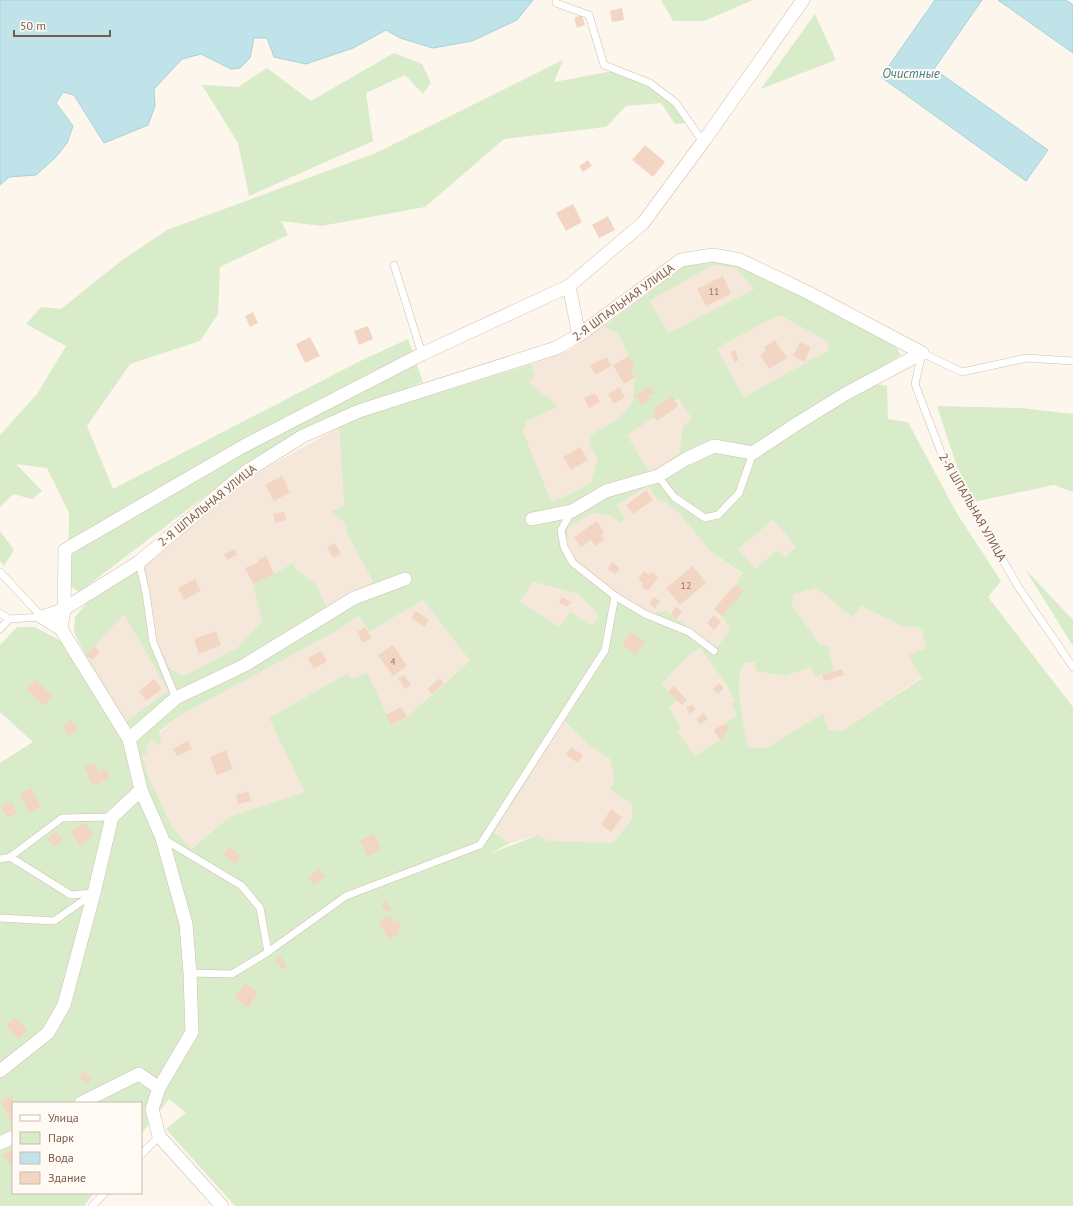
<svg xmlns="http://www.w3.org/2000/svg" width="1073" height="1206" viewBox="0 0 1073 1206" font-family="'PT Sans',sans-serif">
<rect width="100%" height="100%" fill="#fdf6ec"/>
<!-- residential -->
<g fill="#f5e8da">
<path d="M713,265L736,269L754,289L669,334L648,301Z"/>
<path d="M779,315L827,341L829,350L744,397L717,348Z"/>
<path d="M603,327L618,333L629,356L635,377L632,403L619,418L592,434L589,443L597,458L591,483L566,496L551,501L523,431L527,421L528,381L535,377L531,364L569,350Z"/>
<path d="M678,398L692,419L683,426L679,453L650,474L626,435L655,417L653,409Z"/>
<path d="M339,427L344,505L331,511L345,523L347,533L373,582L326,606L316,584L296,569L293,563L253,584L262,622L237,648L184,676L170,669L157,641L143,567L247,479Z"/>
<path d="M648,486L658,501H665L680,514L710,551L742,574L730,629L717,647L668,612H647L616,594L589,573L575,560L568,547L566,538L569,527L593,513L609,515L620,523L625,520L617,505Z"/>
<path d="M773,520L796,547L785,557L777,550L755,569L738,549Z"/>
<path d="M533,582L579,594L596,612L598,617L592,626L560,627L520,602Z"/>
<path d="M817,588L852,616L861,606L904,627H915L922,631L926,648L922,677L842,731L828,729L823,713L767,748L748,747L743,728L739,682L741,668L746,662H755L783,676L811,667L814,677L834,671L819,645L792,605L794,594Z"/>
<path d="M423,600L470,661L407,717L391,725L386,715L351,680L348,673L269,718L306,792L229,817L190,849L172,827L149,777L142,755L148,753L146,746L177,717L331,634L359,616L369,632Z"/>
<path d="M124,613L168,691L127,721L86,655Z"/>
<path d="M700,648L726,684L735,701L731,703L737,716L720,740L695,756L677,731L681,728L669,707L677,700L662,684L688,656Z"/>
<path d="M563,721L587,744L610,759L614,781L610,789L632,805V817L613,843L548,841L538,835L510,843L494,833Z"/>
</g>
<!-- green -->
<g fill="#d8ecc9" fill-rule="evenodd">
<path d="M661,0H753L704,21H673Z"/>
<path d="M815,14L836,60L761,89Z"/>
<path d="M394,53L422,64L431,83L423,94L405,75L366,93L373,141L249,196L238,143L202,85L238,87L267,68L311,101Z"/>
<path d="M563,60L554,82L613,71L649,85L675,105L687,123L675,124L661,103L626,106L606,127L504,139L425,207L321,226L281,221L288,235L220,267L218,314L200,341L130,364L87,426L113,489L358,362L408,339L423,382L303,430L237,472L79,592L68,584L69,513L47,468L16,464L42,491L32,499L13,494L0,507V435L37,394L66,346L26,324L41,307L61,309L121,261L167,230L376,153Z"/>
<path d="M712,259L738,265L892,341L901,355L858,381L887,386L888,419L908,422L956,512L1001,581L988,597L1073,707V1206H235L166,1129L186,1113L169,1099L141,1134V1103H13V1193H94L84,1206H0V763L33,742L0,712V645L17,627H35L85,654L74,632L75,617L91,598L143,567L157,641L170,669L184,676L237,648L262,622L253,584L293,563L296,569L316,584L326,606L373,582L347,533L345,523L330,512L344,505L339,427L361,417L531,364L535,377L528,382L558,406L527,421L523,431L551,501L566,496L591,483L597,458L589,443L592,434L619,418L632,403L635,377L630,369L629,356L618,333L603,327L685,266ZM713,265L736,269L754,289L669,333L649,301ZM779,315L827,341L829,350L744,397L717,348ZM678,398L692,419L683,426L679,453L650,474L627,435L655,417L656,413ZM648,486L658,501H665L680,514L710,551L742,573L722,616L730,629L717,647C701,637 685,624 669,613C663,609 652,614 646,612C626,604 575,567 568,548C565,540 567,534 569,527L593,513L609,515L620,523L625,520L617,505ZM773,520L796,547L785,557L777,550L755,569L738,549ZM533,582L579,594L596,612L598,617L592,626L570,612L560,627L520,602ZM817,588L852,617L861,606L904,627H916L922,631L926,648L908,655L922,678L842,731L828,729L823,713L767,748L748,747C744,731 736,685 741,669C741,667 745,664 746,662H755L756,671L784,676L811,667L814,677L834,671L828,646L819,644L792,605L794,594ZM423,600L470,661L407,717L392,725L367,673L351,679L348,673L269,718L305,792L229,817L191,849L172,827L149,777L142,755L148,753L146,746L152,740L158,745L162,742L159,732L177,717L331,634L359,616L369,632ZM124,614L168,691L127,721L86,655ZM700,648L726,684L735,701L731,703L737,716L714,730L720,740L695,756L677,731L681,728L669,707L677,701L662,684L688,656ZM564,721L587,744L610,759L614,781L610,789L632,805V818L613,843L548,841L538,835L489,854L510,843L494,833Z"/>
<path d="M937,406L1021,408L1073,414V492L1054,485L969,503Z"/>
<path d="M0,531L14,550L4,566L0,561Z"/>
<path d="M1025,569L1073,620V646Z"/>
</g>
<!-- water -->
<g fill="#bfe3e8" stroke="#a5d3da">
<path d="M0,0H533L517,20L472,41L433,48L400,38L386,30L353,48L306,64L274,57L267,38H254L250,58L240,68L231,69L201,54L182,59L154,89L155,106L148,125L104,143L74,95L63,92L56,103L73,126L67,143L55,158L36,175L9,177L0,185Z"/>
<path d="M935,0H982L934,69L1048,150L1026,181L881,77Z"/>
<path d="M998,0H1066L1073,5V53Z"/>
</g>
<!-- building -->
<g fill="#f3d5c3">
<path d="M622,8L624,20L612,22L610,11Z"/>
<path d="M582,15L585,25L577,28L574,18Z"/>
<path d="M645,145L665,162L653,177L632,160Z"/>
<path d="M588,160L592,166L583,172L579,166Z"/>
<path d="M573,204L582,222L566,231L556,213Z"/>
<path d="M608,216L615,230L599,238L592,225Z"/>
<path d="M723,276L731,294L706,306L697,289Z"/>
<path d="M253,312L258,323L250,327L245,316Z"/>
<path d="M368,326L373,339L359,345L354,331Z"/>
<path d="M310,337L320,356L305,363L296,344Z"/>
<path d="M775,340L787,358L769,369L760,355L766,351L764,347Z"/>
<path d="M800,342L811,347L804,362L793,356Z"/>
<path d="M735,350L739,360L735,362L730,352Z"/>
<path d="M629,356L635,366L630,369L635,377L624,384L613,365Z"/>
<path d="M607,357L611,366L595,375L590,365Z"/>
<path d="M651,386L654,393L648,396L650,400L641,405L635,395Z"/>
<path d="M619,387L625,397L614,404L608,394Z"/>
<path d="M595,393L600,402L589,408L584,398Z"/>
<path d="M672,396L678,406L657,421L653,415L656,413L653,409Z"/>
<path d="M580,447L588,460L571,470L563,457Z"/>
<path d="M282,476L290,492L274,501L265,485Z"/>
<path d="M646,490L653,500L633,514L626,505Z"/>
<path d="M284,512L286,520L275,523L273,514Z"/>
<path d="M597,521L604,532L601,534L604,540L595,546L591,540L581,547L574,537Z"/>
<path d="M335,543L341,554L333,558L327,547Z"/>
<path d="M235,549L237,555L227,560L224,554Z"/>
<path d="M266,556L274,574L253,584L245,568L259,562L258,560Z"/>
<path d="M612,562L620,568L615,574L608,569Z"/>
<path d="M693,566L706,583L680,605L666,588Z"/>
<path d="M644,571L649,575L651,572L658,577L648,591L641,586L643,583L638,579Z"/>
<path d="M195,579L201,591L184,600L178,588Z"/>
<path d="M736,584L744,591L722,616L714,609Z"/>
<path d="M562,597L571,602L567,607L559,603Z"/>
<path d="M654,597L660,601L655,608L649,604Z"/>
<path d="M676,607L682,611L677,619L671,614Z"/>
<path d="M416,611L429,620L424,627L411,618Z"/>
<path d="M714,615L721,622L714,630L707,623Z"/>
<path d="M365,627L372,638L363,643L357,632Z"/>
<path d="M216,631L221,645L199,654L194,639Z"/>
<path d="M630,632L645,641L636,655L622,645Z"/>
<path d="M393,645L407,666L393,676L378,655Z"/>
<path d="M94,646L100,652L92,660L86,655Z"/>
<path d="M321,651L327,661L314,669L308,658Z"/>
<path d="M842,669L844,675L824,681L822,675Z"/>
<path d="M404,675L411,685L405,689L398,678Z"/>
<path d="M440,678L444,683L432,694L427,689Z"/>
<path d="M154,679L162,689L146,701L139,691Z"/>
<path d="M35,680L53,696L44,706L26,689Z"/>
<path d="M719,683L724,688L718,694L713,689Z"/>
<path d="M674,686L687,700L682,705L668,692Z"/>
<path d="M692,704L696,709L690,714L686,708Z"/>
<path d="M401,707L407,717L391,725L386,715Z"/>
<path d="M704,713L708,719L700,724L696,719Z"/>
<path d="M71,720L78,729L68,736L62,727Z"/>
<path d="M724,724L726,727L728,726L730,729L724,732L726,736L720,740L714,730Z"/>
<path d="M188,741L192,749L177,756L173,749Z"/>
<path d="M571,747L583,755L578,763L566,755Z"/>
<path d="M226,750L233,769L217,775L210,757Z"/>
<path d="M94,762L99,773L105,769L110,778L93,786L84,767Z"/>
<path d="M31,788L41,807L29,813L20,794Z"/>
<path d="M248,791L251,801L238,804L236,795Z"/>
<path d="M11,801L17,813L7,818L1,806Z"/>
<path d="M611,809L622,817L611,832L601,824Z"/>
<path d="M84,822L94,835L80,846L70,832Z"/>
<path d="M55,831L63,839L55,847L47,839Z"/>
<path d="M374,834L381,850L367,856L360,840Z"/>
<path d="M230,846L241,857L235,864L223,854Z"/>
<path d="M319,869L325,876L314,885L308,878Z"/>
<path d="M386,901L391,910L386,912L381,904Z"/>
<path d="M390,915L394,922L398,920L402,928L398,930L400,933L389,940L379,922Z"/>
<path d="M280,956L287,966L282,970L275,960Z"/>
<path d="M245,983L258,992L248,1008L235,998Z"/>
<path d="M15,1017L28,1030L19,1039L6,1026Z"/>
<path d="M83,1071L92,1078L88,1084L78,1078Z"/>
<path d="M12,1096L15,1103H13V1126L1,1101Z"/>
<path d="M13,1149V1163L10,1165L3,1155Z"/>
</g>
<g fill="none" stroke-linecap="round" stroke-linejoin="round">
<!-- lane casing -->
<g stroke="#d1beb0" stroke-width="8">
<g id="lane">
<path d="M556,3L589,15L604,65L650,83L676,103L703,142"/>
<path d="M394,265L422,354"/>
<path d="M1073,361L1027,358L962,372L922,353L915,384L942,455L1019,588L1073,667"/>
<path d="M658,476L674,497L705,518L718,515L739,493L753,453"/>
<path d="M572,511L561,530L564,547L573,563L615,596L645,614L689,632L714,651"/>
<path d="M139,562L146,593L153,642L176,698"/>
<path d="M0,572L42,617"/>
<path d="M0,613L9,619"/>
<path d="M0,629L9,619L42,617"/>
<path d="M162,838L242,886L260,908L268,952"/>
<path d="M10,857L71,895L93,893"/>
<path d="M0,859L10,857L62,818L112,817"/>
<path d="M0,918L54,921L94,893"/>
<path d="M190,973L232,974L268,952L346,896L480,845L605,650L615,596"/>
<path d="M141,1155L159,1136"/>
<path d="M92,1206L105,1193"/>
</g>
</g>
<!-- street casing -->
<g stroke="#d1beb0" stroke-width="14">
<g id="street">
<path d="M579,335L569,286L643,223L703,142L803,0"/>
<path d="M532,519L572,511L606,491L658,476L686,459L714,446L753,453L798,423L847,393L922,353"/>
<path d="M42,617L64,609L139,562L247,471L303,436L359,411L556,348L579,335L681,260L713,255L740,260L809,293L922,353"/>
<path d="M42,617L61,629L129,739L141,790L162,838L186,924L190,973L192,1032L159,1088L152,1109L159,1136L222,1206"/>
<path d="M61,629L64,609L65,550L242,447L422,354L569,286"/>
<path d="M129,739L176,698L245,665L354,598L405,579"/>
<path d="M0,1071L48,1033L64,1005L94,893L112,817L141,790"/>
<path d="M81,1103L139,1074L159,1088"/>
<path d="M0,1143L13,1137"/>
</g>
</g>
<!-- lane -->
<use href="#lane" stroke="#fff" stroke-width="7"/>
<!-- street -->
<use href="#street" stroke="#fff" stroke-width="13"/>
</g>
<g text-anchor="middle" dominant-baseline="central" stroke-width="4" stroke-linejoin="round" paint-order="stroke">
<!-- number labels -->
<g font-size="10" fill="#987a6a">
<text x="714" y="291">11</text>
<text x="686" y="585">12</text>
<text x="393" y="661">4</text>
</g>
<!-- street labels -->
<g font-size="12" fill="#7a5c4d" stroke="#fffaf3">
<text transform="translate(623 302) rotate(-36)">2-Я ШПАЛЬНАЯ УЛИЦА</text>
<text transform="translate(207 505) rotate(-39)">2-Я ШПАЛЬНАЯ УЛИЦА</text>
<text transform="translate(973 507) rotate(60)">2-Я ШПАЛЬНАЯ УЛИЦА</text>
</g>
<!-- water labels -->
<g font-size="13" font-style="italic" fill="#437c86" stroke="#fffaf3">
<text x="911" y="73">Очистные</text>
</g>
</g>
<!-- legend -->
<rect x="12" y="1102" width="130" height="92" fill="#fffaf3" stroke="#cabbb1"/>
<rect x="20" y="1115" width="20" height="6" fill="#ffffff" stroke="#cabbb1"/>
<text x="48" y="1122" font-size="12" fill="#7a5c4d">Улица</text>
<rect x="20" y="1132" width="20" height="12" fill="#d8ecc9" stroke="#cabbb1"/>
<text x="48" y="1142" font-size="12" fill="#7a5c4d">Парк</text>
<rect x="20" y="1152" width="20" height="12" fill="#bfe3e8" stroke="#cabbb1"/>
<text x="48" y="1162" font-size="12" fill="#7a5c4d">Вода</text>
<rect x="20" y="1172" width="20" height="12" fill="#f3d5c3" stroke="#cabbb1"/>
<text x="48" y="1182" font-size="12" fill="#7a5c4d">Здание</text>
<!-- scale -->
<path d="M14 30v6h96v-6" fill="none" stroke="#7a5c4d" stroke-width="2"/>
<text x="20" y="30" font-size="12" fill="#7a5c4d" stroke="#fffaf3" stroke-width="3" paint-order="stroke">50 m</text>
</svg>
